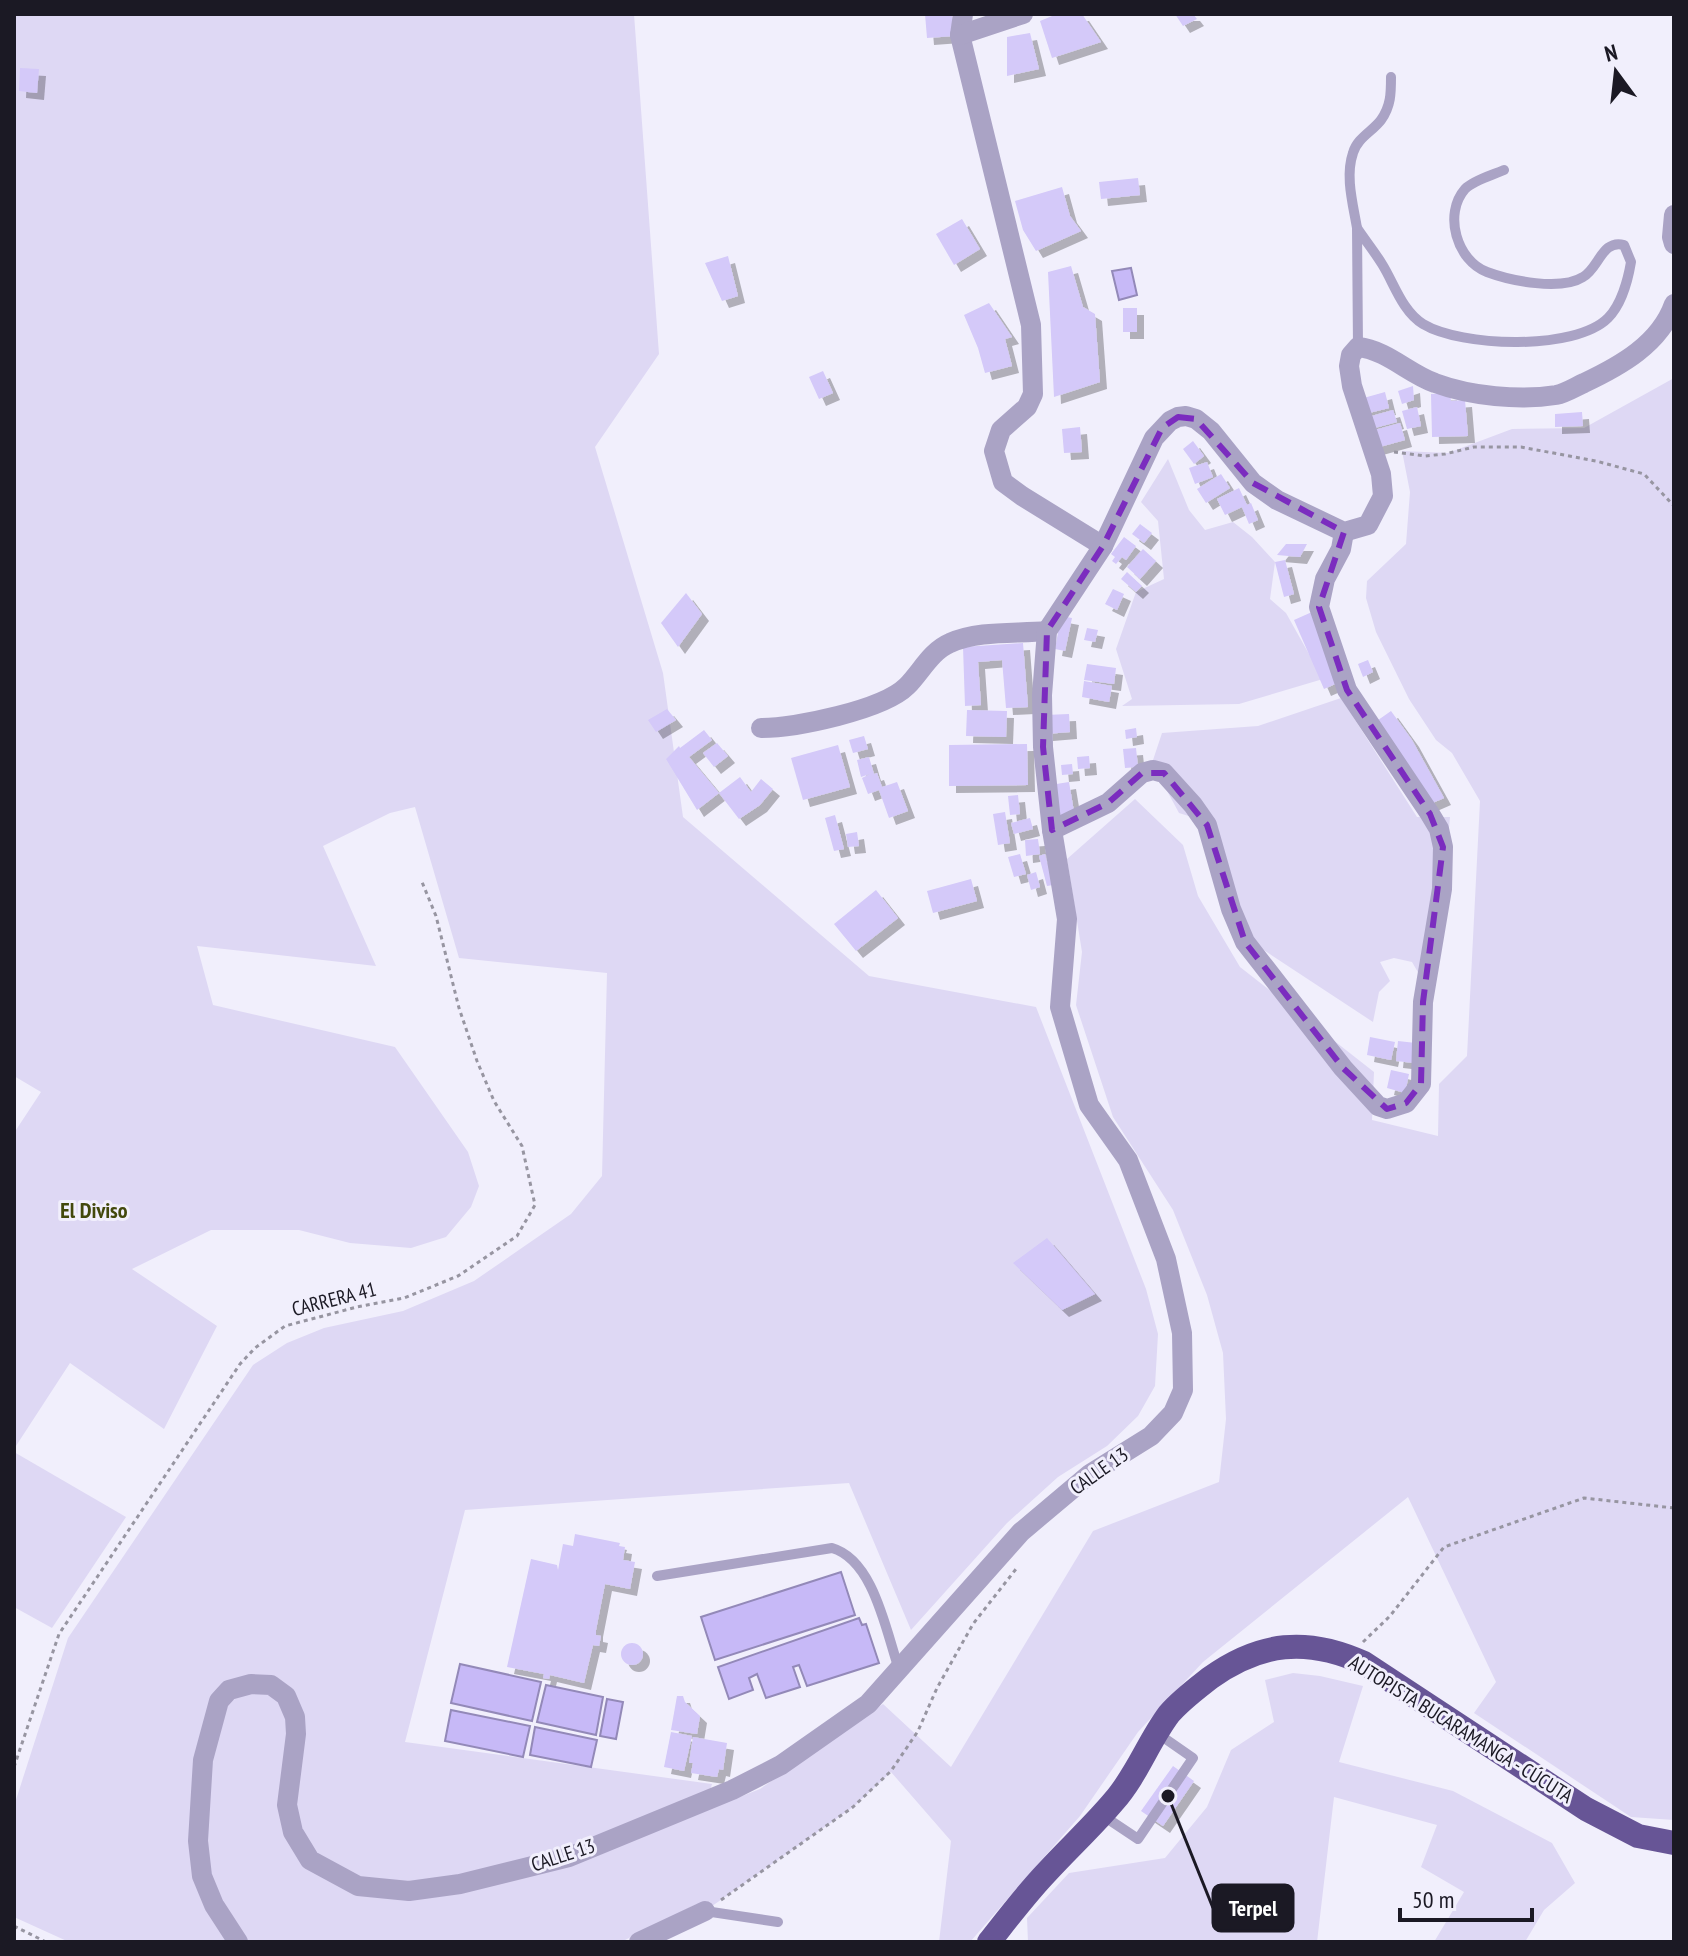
<svg xmlns="http://www.w3.org/2000/svg" width="1688" height="1956" viewBox="0 0 1688 1956" font-family="'PT Sans Narrow',sans-serif">
<defs>
<filter id="shadow"><feDropShadow dx="7" dy="7" stdDeviation="0" flood-color="#0004"/></filter>
</defs>
<rect width="100%" height="100%" fill="#f1effc"/>
<!-- green -->
<g fill="#ded8f4">
<path d="M14,14H634L659,354L595,447L663,673L683,817L869,976L1036,1007L1146,1289L1158,1334L1155,1386L1138,1416L1107,1446L1058,1477L1007,1523L911,1630L849,1483L465,1510L405,1742L712,1784L704,1811L760,1789L883,1704L951,1767L1093,1531L1219,1482L1226,1419L1223,1353L1207,1295L1173,1210L1113,1117L1076,1005L1082,952L1067,859L1135,799L1183,845L1198,896L1240,967L1374,1072L1372,1120L1438,1136L1439,1084L1467,1056L1480,801L1452,753L1436,740L1409,699L1376,632L1366,598L1367,581L1406,544L1410,492L1402,451L1448,453L1512,429L1584,428L1674,378V1820L1631,1817L1474,1713L1496,1682L1408,1497L1203,1662L1138,1732L1080,1816L970,1942H939L951,1841L891,1772L853,1807L705,1911L697,1904L621,1942H69L14,1917V1806L68,1638L253,1365L287,1343L324,1328L403,1311L474,1281L571,1214L602,1176L607,973L459,958L415,807L390,813L323,846L376,966L197,946L213,1005L395,1047L468,1152L479,1186L471,1207L446,1237L411,1248L350,1243L299,1230H211L132,1269L217,1326L164,1429L70,1363L14,1449V1133L41,1092L14,1076Z"/>
<path d="M1168,459L1189,510L1205,530L1233,522L1252,537L1275,562L1270,599L1286,613L1323,679L1239,704L1122,706L1132,699L1116,649L1136,592L1164,579L1158,521L1141,502Z"/>
<path d="M1341,698L1417,817H1450L1433,998L1412,962L1394,958L1380,962L1390,981L1379,992L1373,1022L1256,945L1198,819L1179,813L1152,763L1162,733L1258,726Z"/>
<path d="M14,1452L126,1517L52,1628L14,1607Z"/>
<path d="M1293,1673L1320,1676L1363,1686L1339,1762L1453,1791L1552,1843L1575,1883L1544,1910L1525,1942H1434L1464,1892L1421,1867L1437,1825L1334,1797L1317,1942H1028L1027,1918L1069,1873L1165,1858L1207,1807L1231,1750L1274,1722L1265,1680Z"/>
</g>
<!-- water -->
<g fill="#c7b9f7" stroke="#9389b8" stroke-width="2">
<path d="M1131,268L1137,295L1119,300L1112,271Z"/>
<path d="M841,1572L855,1615L715,1660L701,1617Z"/>
<path d="M859,1618L862,1625L866,1624L879,1663L807,1686L799,1665L793,1667L800,1687L766,1698L757,1674L749,1678L753,1690L729,1699L718,1667Z"/>
<path d="M460,1664L541,1682L532,1721L451,1703Z"/>
<path d="M546,1685L603,1697L596,1735L537,1722Z"/>
<path d="M607,1699L623,1702L616,1739L600,1736Z"/>
<path d="M451,1710L530,1726L523,1757L445,1741Z"/>
<path d="M535,1727L597,1740L591,1767L530,1755Z"/>
</g>
<!-- building -->
<g fill="#d4c9f9" filter="url(#shadow)">
<path d="M925,14H952L954,36L927,38Z"/>
<path d="M1057,14H1082L1101,42L1052,58L1040,21Z"/>
<path d="M1175,14H1193L1197,19L1183,26Z"/>
<path d="M1030,33L1039,69L1007,76V37Z"/>
<path d="M20,68L39,69L37,93L19,91Z"/>
<path d="M1138,178L1140,195L1101,199L1099,182Z"/>
<path d="M1062,187L1070,216L1081,231L1036,251L1023,230L1015,201Z"/>
<path d="M962,219L980,249L954,265L936,234Z"/>
<path d="M728,256L738,296L722,301L705,263Z"/>
<path d="M1071,266L1083,307L1095,314L1100,382L1054,397L1048,272Z"/>
<path d="M989,303L1012,337L1005,339L1012,366L985,373L978,348L964,315Z"/>
<rect x="1123" y="308" width="14" height="24"/>
<path d="M823,371L833,393L819,399L809,377Z"/>
<path d="M1413,386L1414,400L1402,404L1398,391Z"/>
<path d="M1385,392L1389,408L1365,414L1360,399Z"/>
<path d="M1450,393L1451,401L1465,400L1468,436L1432,437L1431,394Z"/>
<path d="M1417,407L1421,426L1407,429L1402,411Z"/>
<path d="M1393,410L1397,422L1371,429L1368,417Z"/>
<path d="M1582,412L1583,426L1555,427V414Z"/>
<path d="M1400,423L1405,440L1376,448L1371,431Z"/>
<path d="M1080,427L1082,452L1064,453L1062,429Z"/>
<path d="M1193,441L1204,456L1194,464L1183,449Z"/>
<path d="M1207,462L1213,477L1195,484L1189,468Z"/>
<path d="M1221,474L1230,488L1206,503L1197,489Z"/>
<path d="M1239,488L1247,505L1251,503L1258,520L1249,524L1242,507L1225,515L1217,499Z"/>
<path d="M1140,524L1152,533L1144,543L1132,534Z"/>
<path d="M1124,537L1136,546L1126,560L1122,557L1116,564L1112,561L1115,557L1111,554Z"/>
<path d="M1286,544H1307L1300,557L1277,555Z"/>
<path d="M1143,549L1156,561L1140,579L1127,567Z"/>
<path d="M1285,560L1294,594L1284,597L1275,562Z"/>
<path d="M1127,572L1142,586L1136,592L1121,579Z"/>
<path d="M1113,589L1124,594L1117,610L1105,604Z"/>
<path d="M686,593L702,614L678,647L661,623Z"/>
<path d="M1312,612L1342,681L1324,689L1294,620Z"/>
<path d="M1061,616L1072,618L1065,651L1055,649Z"/>
<path d="M1087,628L1098,630L1095,642L1084,640Z"/>
<path d="M1023,643L1028,707L1006,708L1002,660L978,662L981,705L965,706L963,647Z"/>
<path d="M1368,660L1373,672L1363,677L1358,664Z"/>
<path d="M1087,664L1116,668L1114,684L1084,680Z"/>
<path d="M1084,681L1112,686L1109,702L1082,697Z"/>
<path d="M667,709L676,720L656,732L648,720Z"/>
<path d="M967,710L1007,711L1006,737L966,736Z"/>
<path d="M1391,711L1412,740L1444,798L1428,805L1371,725Z"/>
<path d="M1069,714L1070,732L1046,734L1045,715Z"/>
<path d="M1136,728L1137,737L1126,739L1125,730Z"/>
<path d="M704,730L712,740L689,757L719,793L697,810L666,759L679,746L680,748Z"/>
<path d="M864,736L868,749L853,753L849,740Z"/>
<path d="M717,743L728,756L714,767L703,753Z"/>
<path d="M1027,744L1028,785L949,786V745Z"/>
<path d="M838,745L850,787L803,800L791,758Z"/>
<path d="M1136,748L1138,767L1125,768L1123,749Z"/>
<path d="M1089,756L1090,768L1078,769L1077,757Z"/>
<path d="M869,757L874,774L877,773L882,787L897,782L908,811L889,818L879,790L868,794L862,778L870,774L861,777L857,760Z"/>
<path d="M1072,764L1073,774L1062,775L1061,765Z"/>
<path d="M740,777L751,792L761,779L773,789L760,805L739,819L719,793Z"/>
<path d="M1069,782L1075,818L1057,821L1050,785Z"/>
<path d="M1018,795L1020,814L1010,815L1008,796Z"/>
<path d="M1005,812L1010,843L998,845L993,814Z"/>
<path d="M835,815L844,849L834,851L825,818Z"/>
<path d="M1030,818L1033,829L1014,834L1011,823Z"/>
<path d="M857,832L859,846L848,847L846,834Z"/>
<path d="M1038,839L1040,854L1026,856L1025,840Z"/>
<path d="M1020,854L1026,874L1014,877L1008,857Z"/>
<path d="M1045,854L1053,885L1047,886L1039,856Z"/>
<path d="M1036,872L1040,887L1031,890L1027,875Z"/>
<path d="M971,879L977,901L933,913L927,891Z"/>
<path d="M876,890L898,918L856,951L834,924Z"/>
<path d="M1370,1037L1395,1042L1391,1060L1367,1055Z"/>
<path d="M1398,1041L1416,1043L1414,1063L1396,1061Z"/>
<path d="M1391,1070L1409,1074L1405,1093L1387,1088Z"/>
<path d="M1047,1238L1095,1294L1062,1310L1013,1263Z"/>
<path d="M575,1534L620,1543L619,1546L625,1547L623,1560L635,1562L630,1589L605,1584L596,1630V1635L601,1636L599,1646L593,1645L584,1683L550,1675L549,1679L543,1678L544,1674L507,1667L531,1559L557,1565L558,1570L563,1544L573,1546Z"/>
<circle cx="632" cy="1654" r="11"/>
<path d="M677,1696H683L685,1702L700,1716L697,1734L671,1730Z"/>
<path d="M671,1732L692,1736L684,1771L664,1767Z"/>
<path d="M693,1737L727,1743L723,1770L719,1769L717,1777L691,1773L693,1763H689Z"/>
<path d="M1173,1766L1194,1781L1163,1826L1141,1811Z"/>
</g>
<g fill="none" stroke-linecap="round" stroke-linejoin="round">
<!-- path -->
<g stroke="#9795a1" stroke-width="3" stroke-dasharray="4 4" stroke-linecap="butt">
<path d="M1394,452L1425,456L1445,454L1474,447H1521L1596,461L1644,474L1674,506"/>
<path d="M1363,1642L1390,1616L1444,1547L1584,1498L1674,1508"/>
<path d="M14,1767L59,1634L240,1364L255,1348L285,1326L357,1307L404,1298L458,1276L517,1236L535,1205L522,1146L494,1101L477,1061L459,1008L436,916L422,882"/>
<path d="M721,1900L853,1807L891,1771L918,1731L937,1688L973,1624L1016,1569"/>
<path d="M14,1926L46,1942"/>
<path d="M1632,1942H1635"/>
</g>
<!-- service -->
<g stroke="#aaa3c5" stroke-width="10">
<path d="M1357,228C1353,204 1345,176 1353,153C1357,138 1373,131 1381,120C1391,106 1391,93 1391,77"/>
<path d="M1358,347L1357,228C1365,240 1374,251 1382,264C1394,283 1402,311 1423,324C1461,347 1575,351 1608,318C1621,305 1628,280 1631,262L1624,245C1602,239 1599,268 1583,277C1561,291 1511,281 1487,272C1457,261 1443,214 1465,189C1474,180 1493,175 1504,170"/>
<path d="M657,1576L832,1548C874,1560 886,1632 899,1669"/>
<path d="M1102,1815L1138,1839L1193,1758L1157,1733"/>
<path d="M705,1911L778,1922"/>
</g>
<!-- minor -->
<g stroke="#aaa3c5" stroke-width="20">
<path d="M963,14L960,35L1031,325L1033,394L1027,407L1001,430L994,451L1003,482L1022,496L1103,546"/>
<path d="M960,35L1023,14"/>
<path d="M1674,215L1672,237L1674,244"/>
<path d="M761,728C795,728 883,710 907,686C921,672 931,651 950,643C979,630 1016,634 1047,631"/>
<path d="M1052,830L1108,803L1142,773L1153,770L1164,773L1193,805L1207,825L1231,909L1245,942L1343,1068L1378,1106L1387,1109L1406,1103L1421,1084L1423,1002L1442,889L1443,847L1439,829L1430,814L1347,690L1319,607L1325,579L1341,549L1344,532"/>
<path d="M238,1942L214,1905L202,1876L198,1841L203,1760L219,1701L229,1690L251,1684L271,1685L286,1696L295,1717L296,1734L287,1805L293,1832L310,1860L358,1886L409,1891L460,1884L569,1857L732,1790L781,1765L868,1704L1021,1532L1090,1474L1151,1436L1173,1413L1183,1390L1182,1333L1166,1259L1128,1160L1089,1105L1060,1007L1067,919L1052,830L1043,747L1042,695L1047,631L1103,546L1154,438L1170,421L1178,417L1186,416L1196,419L1211,431L1253,483L1277,500L1344,532L1368,525L1383,496L1381,474L1352,386L1349,366L1351,355L1358,347C1387,350 1409,374 1435,383C1470,396 1520,401 1556,395C1566,393 1575,387 1584,383C1620,366 1660,344 1674,304"/>
<path d="M639,1942L705,1911"/>
</g>
<!-- trunk -->
<path stroke="#675596" stroke-width="24" d="M989,1942C1008,1918 1026,1894 1047,1872C1069,1848 1093,1826 1114,1801C1137,1775 1148,1742 1169,1714C1181,1700 1196,1689 1210,1678C1260,1642 1307,1637 1364,1663L1586,1809L1638,1836L1674,1843"/>
</g>
<!-- marked area -->
<path fill="none" stroke="#7b2cbf" stroke-width="6" stroke-dasharray="16 10" stroke-linejoin="round" d="M1178,417L1196,419L1253,483L1344,532L1319,607L1347,690L1430,814L1443,847L1423,1002L1421,1084L1406,1103L1387,1109L1343,1068L1245,942L1207,825L1164,773H1142L1108,803L1052,830L1043,747L1047,631L1103,546L1162,428Z"/>
<g text-anchor="middle" dominant-baseline="central" stroke-width="6" stroke-linejoin="round" paint-order="stroke">
<!-- street labels -->
<g font-size="20" fill="#1b1924" stroke="#f1effc">
<text transform="translate(334 1299) rotate(-14)">CARRERA 41</text>
<text transform="translate(1099 1471) rotate(-35)">CALLE 13</text>
<text transform="translate(1461 1729) rotate(32)">AUTOPISTA BUCARAMANGA - CÚCUTA</text>
<text transform="translate(563 1855) rotate(-18)">CALLE 13</text>
</g>
<!-- neighbourhood labels -->
<g font-size="22" font-weight="bold" fill="#43490c" stroke="#f1effc">
<text x="94" y="1210">El Diviso</text>
</g>
</g>
<!-- callouts -->
<path fill="none" stroke="#1b1924" stroke-width="3" d="M1168 1796L1213 1908"/>
<circle fill="#1b1924" stroke="#f1effc" stroke-width="3" cx="1168" cy="1796" r="8"/>
<rect fill="#1b1924" stroke="#1b1924" stroke-width="3" x="1213" y="1885" width="80" height="46" rx="8"/>
<g font-size="22" text-anchor="middle" font-weight="bold" fill="#fff">
<text x="1253" y="1916">Terpel</text>
</g>
<!-- border -->
<rect width="1688" height="1956" fill="none" stroke="#1b1924" stroke-width="32"/>
<!-- north arrow -->
<g transform="translate(1616 72) rotate(345)" stroke="#f1effc" stroke-width="6" paint-order="stroke">
<path d="M0-6L14 30L0 20L-14 30Z" fill="#1b1924"/>
<text y="-12" font-size="22" font-weight="bold" text-anchor="middle" fill="#1b1924">N</text>
</g>
<!-- scale -->
<path d="M1400 1908v12h132v-12" fill="none" stroke="#1b1924" stroke-width="4"/>
<text x="1412" y="1908" font-size="24" fill="#1b1924" stroke="#f1effc" stroke-width="6" paint-order="stroke">50 m</text>
</svg>
